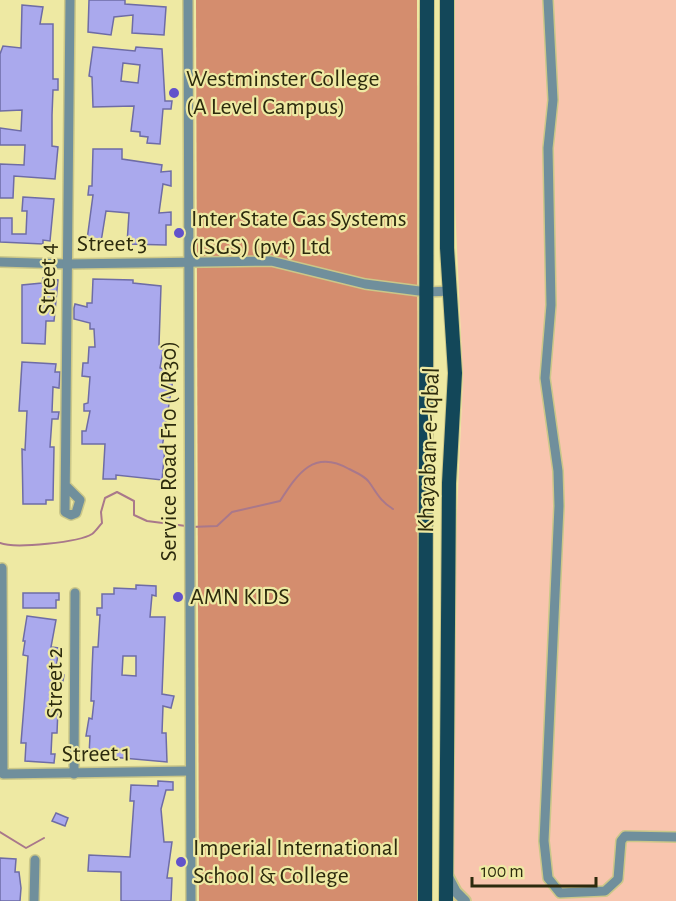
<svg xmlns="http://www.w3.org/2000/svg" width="676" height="901" viewBox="0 0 676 901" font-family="'Alegreya Sans',sans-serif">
<rect width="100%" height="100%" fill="#eee9a3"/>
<!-- green -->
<path fill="#f8c5ae" d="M455,0H676V901H454L453,603L463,379L455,205Z"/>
<!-- forest -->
<path fill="#d48d6e" d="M196,0H417L418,901H199Z"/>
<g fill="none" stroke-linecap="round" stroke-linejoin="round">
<!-- stream -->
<g stroke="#a9788b" stroke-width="2">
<path d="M191,527L217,526L232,512L280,501C298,473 314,449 349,469C355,472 365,476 369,482C377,493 380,501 393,509"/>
<path d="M0,543C15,549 80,542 92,534C96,531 99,526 102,523L101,512L105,498L117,492L134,501V515L147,521L186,526"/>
<path d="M0,832L26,848L44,838"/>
</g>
</g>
<!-- building -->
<g fill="#aaa9ed" stroke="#6e6ca6" stroke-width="1.5" fill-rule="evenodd">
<path d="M89,0H125V4L166,7L164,35L132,33L133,15L114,17L111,35L88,32Z"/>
<path d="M22,5L43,7L40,24H53V79H58V90H53L52,115V146L58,147L55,179L14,176L13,198H0V164L24,165L25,145H0V128L21,131L22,110L0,111V54L3,46L21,48Z"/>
<path d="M93,47L135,51L136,47L162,49L165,101H172L171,109H163L160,144L147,143L148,137L140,136V132L131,131L134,106L93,107L92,77L89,76ZM123,63L140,65L138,83L121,81Z"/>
<path d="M93,149H122V159L162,165L161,172L171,171V186L163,184L159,213L171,212V225H166V245L127,244L129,213L106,211L101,242L87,240L93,195H88L89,186H92Z"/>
<path d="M23,197L54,199L50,241L43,240V244L0,242V218H12V234H26L27,211H22Z"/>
<path d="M43,278L58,280L54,321H46L45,344L22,343V285L42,283Z"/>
<path d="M93,279L133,280V283L161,286L159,345H164L160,368L164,369L163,377L173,379L162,448H165L162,480L116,475V479H103L105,444H82V431H86L90,411H84V404L88,403L90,377L82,376L83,363H88L89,347H95L94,329H90V323L74,319V308L75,304L87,307V303H92Z"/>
<path d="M22,362L56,364L55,372H60L59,388L53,387L52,412H59L58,419H52L50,447H54L53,500H46V504H23L22,449L25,450L27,411H19Z"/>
<path d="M136,585L156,586V596L152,595L150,617H165L162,694L174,696L171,708L163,706L162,733H166L167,762L89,755L90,736H86L89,718L92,719L94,701H91L92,671L93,647H98L100,615H97V608H102V594H114V588L136,589ZM123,656H136V676L122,675Z"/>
<path d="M23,593H59V600H56V608H23Z"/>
<path d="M27,616L56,620L51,647L59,648L55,674L64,675L63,681H54L52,708H58L57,733H52L51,754H55L54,763L25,761L26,743H21L28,656L23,655L25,641H23Z"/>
<path d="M158,781L173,782V790H166L161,809L164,842H172L167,878H172L171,901H121V872L88,871L89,855L130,857L134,801H130L131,785L158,786Z"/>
<path d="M56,813L68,818L65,826L52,821Z"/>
<path d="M0,858L16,859L15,872H19L21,888L20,901H0Z"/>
</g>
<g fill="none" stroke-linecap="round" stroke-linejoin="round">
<!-- minor casing -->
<g stroke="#cbc788" stroke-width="12">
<g id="minor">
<path d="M188,0L191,901"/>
<path d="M548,0L553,100L548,148L551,305L545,378L558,471L559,506L544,841L548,878L560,893L605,891L618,879L621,841L625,836L676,837"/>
<path d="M0,262L68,264L271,261L365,284L427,292L450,291"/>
<path d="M67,487L80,500L76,513L71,515L65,512L70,0"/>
<path d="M2,568L3,774L189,771"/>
<path d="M74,774L75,593"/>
<path d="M34,901L35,860"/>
</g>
</g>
<!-- tertiary casing -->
<g stroke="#cbc788" stroke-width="14">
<path id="tertiary" d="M447,875L456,892L465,901"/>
</g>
<!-- primary casing -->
<g stroke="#cbc788" stroke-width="16">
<g id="primary">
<path d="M425,901L427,0"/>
<path d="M446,901L449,483L455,373L447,248V0"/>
</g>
</g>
<!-- minor -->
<use href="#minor" stroke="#708f9c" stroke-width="9"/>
<!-- tertiary -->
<use href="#tertiary" stroke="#708f9c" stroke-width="10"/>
<!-- primary -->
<use href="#primary" stroke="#134759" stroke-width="14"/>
</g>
<!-- markers -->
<g fill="#6252cb" stroke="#eee9a3" stroke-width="2">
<circle cx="174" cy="93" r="6"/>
<circle cx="179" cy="233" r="6"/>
<circle cx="178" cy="597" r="6"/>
<circle cx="181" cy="862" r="6"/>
</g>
<g text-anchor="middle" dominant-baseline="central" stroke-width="4.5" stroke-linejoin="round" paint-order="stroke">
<!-- poi labels -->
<g font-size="24" fill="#2c2a0d" stroke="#eee9a3" text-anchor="start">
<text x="186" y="79">Westminster College<tspan x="186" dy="28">(A Level Campus)</tspan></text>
<text x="191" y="219">Inter State Gas Systems<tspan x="191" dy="28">(ISGS) (pvt) Ltd</tspan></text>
<text x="190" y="597">AMN KIDS</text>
<text x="193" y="848">Imperial International<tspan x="193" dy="28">School &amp; College</tspan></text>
</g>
<!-- street labels -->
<g font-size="24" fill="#2c2a0d" stroke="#eee9a3">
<text x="112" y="244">Street 3</text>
<text transform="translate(48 279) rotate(-89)">Street 4</text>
<text transform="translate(429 450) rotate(-88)">Khayaban-e-Iqbal</text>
<text transform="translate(169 451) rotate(-90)">Service Road F10 (VR30)</text>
<text transform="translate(55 683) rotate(-90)">Street 2</text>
<text transform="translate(96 754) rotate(-1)">Street 1</text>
</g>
</g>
<!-- scale -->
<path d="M472 877v9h124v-9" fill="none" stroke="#2c2a0d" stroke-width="3"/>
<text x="481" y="877" font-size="18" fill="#2c2a0d" stroke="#eee9a3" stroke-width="4.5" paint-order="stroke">100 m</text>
</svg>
